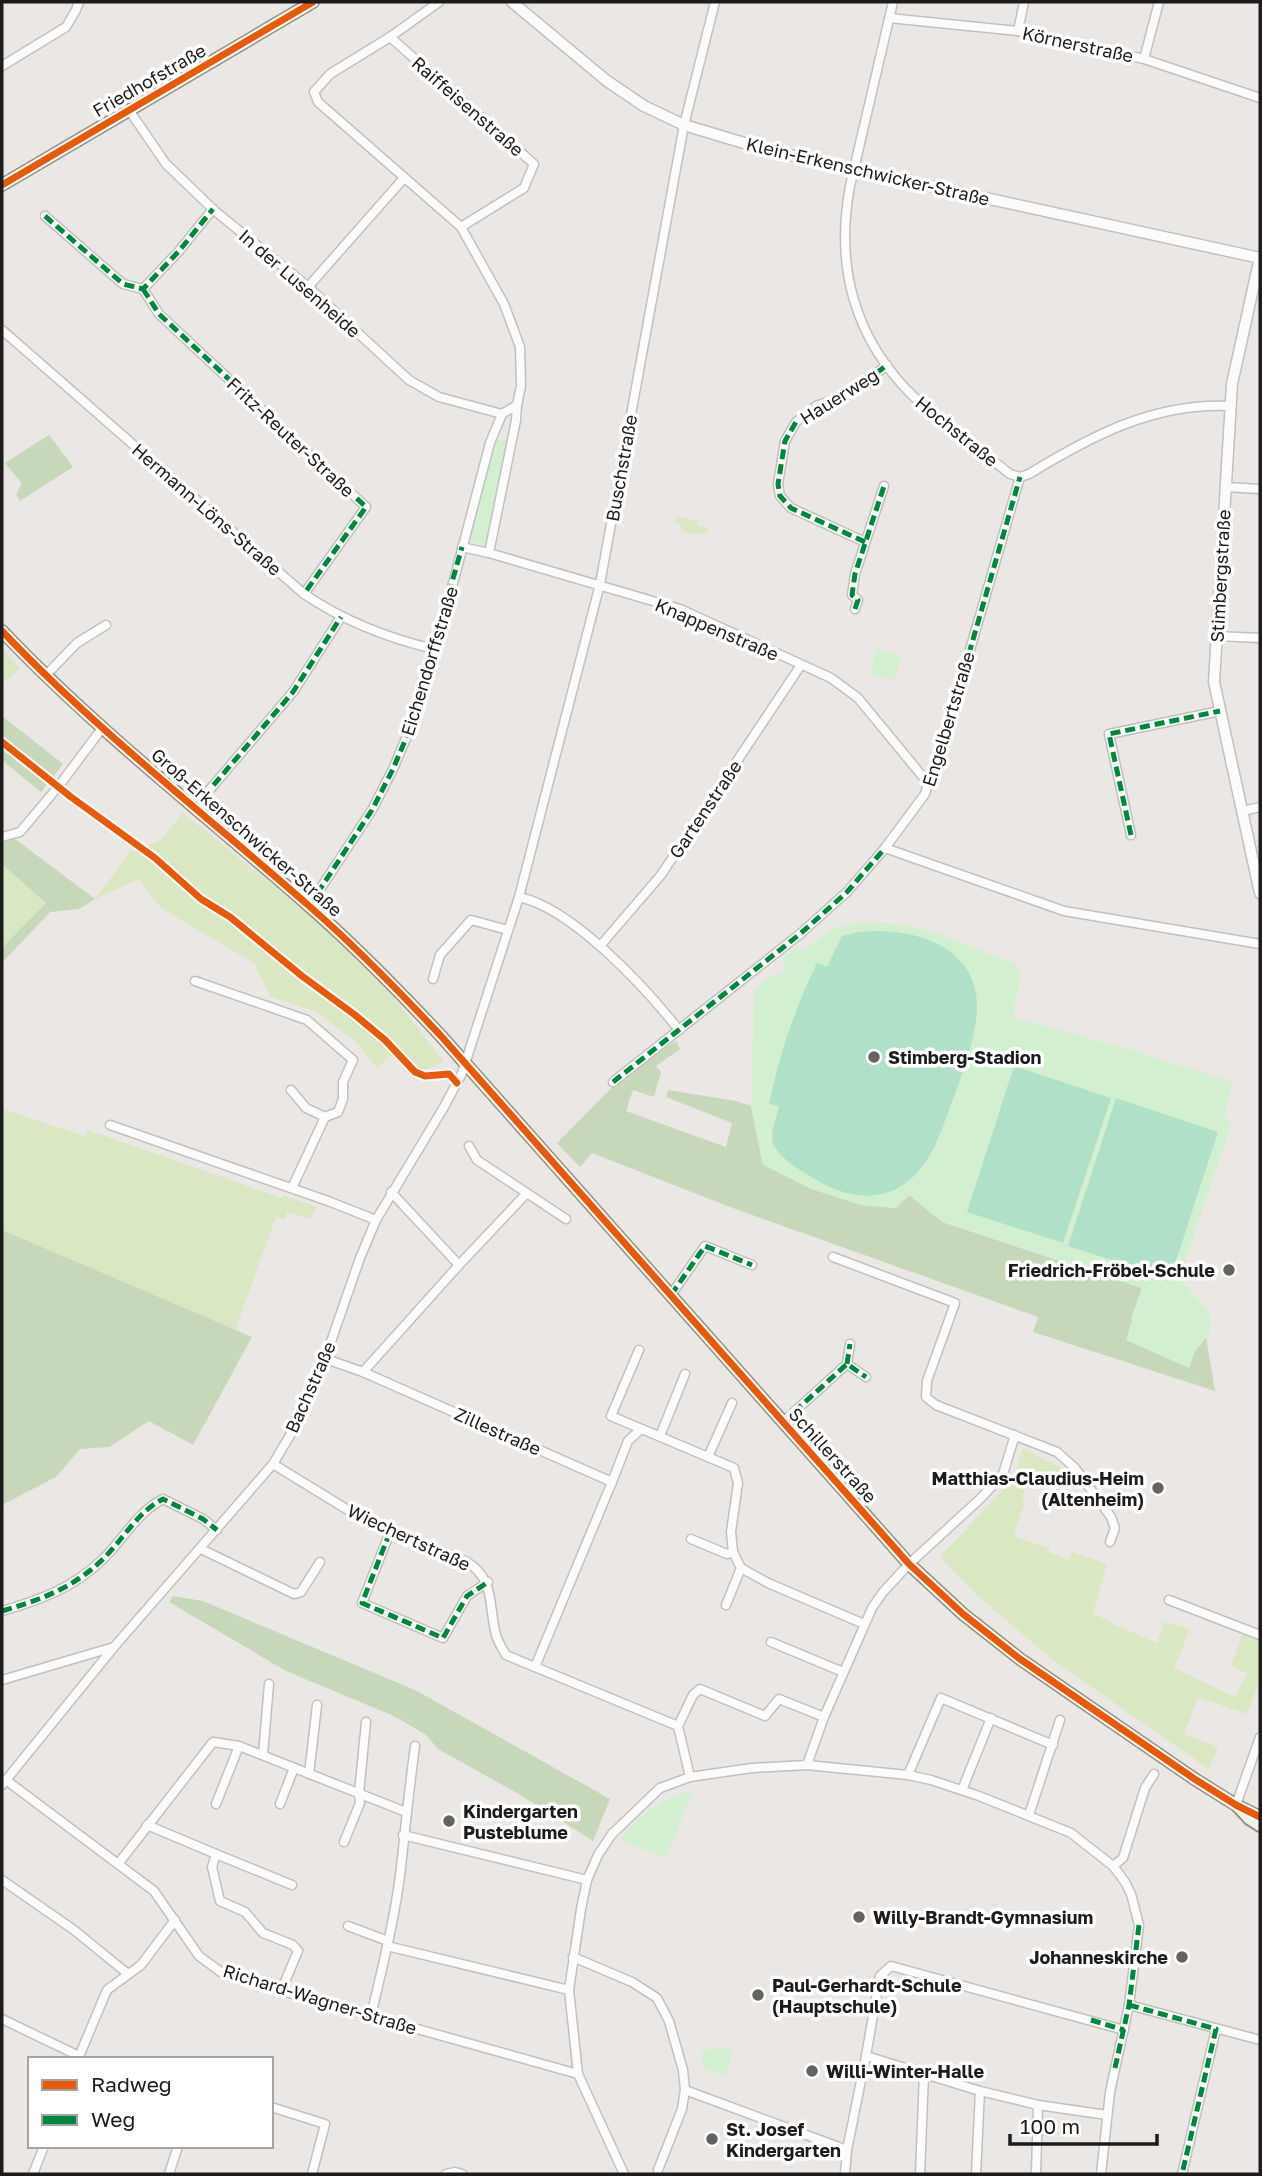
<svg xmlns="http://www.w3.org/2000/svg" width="1262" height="2176" viewBox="0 0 1262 2176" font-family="'Golos Text',sans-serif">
<rect width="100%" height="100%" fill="#eae7e4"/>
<!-- grass -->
<g fill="#d9e7c2">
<path d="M676,517L698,521L697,525L709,528L708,531H706L704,535L682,531L680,524L674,522Z"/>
<path d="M2,648L20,668L2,684Z"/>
<path d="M183,813L311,916L391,994L444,1062L423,1071L391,1055L377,1068L356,1042L317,1012L271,997L254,963L161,908L139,879L95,899L131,851L159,841Z"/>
<path d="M2,864L46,903L2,948Z"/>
<path d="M2,1109L85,1136L88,1130L282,1198L283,1195L316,1207L311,1219L287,1212L285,1219L276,1217L235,1331L2,1230Z"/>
<path d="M1023,1448L1061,1468L1056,1488L1027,1481L1022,1500L1025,1503L1014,1534L1018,1538L1049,1548V1552L1068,1560L1072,1552L1107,1564L1093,1613L1117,1626L1157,1643L1164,1622L1190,1629L1174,1668L1235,1697L1247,1673L1231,1666L1242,1634L1260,1641V1680L1247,1714L1198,1697L1184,1734L1218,1747L1209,1769L1057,1663L979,1597L940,1557L1014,1478Z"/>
</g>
<!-- forest -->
<g fill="#c7d8ba">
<path d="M49,435L73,467L20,501L16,494L22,484L5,463Z"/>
<path d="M2,716L63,764L41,792L4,762L2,764Z"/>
<path d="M15,839L95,899L79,909L50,912L2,963V948L46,903L2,864V843Z"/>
<path d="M676,1041L680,1049L656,1066L661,1072L654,1097L633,1090L626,1111L726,1147L732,1123L666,1097L668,1090L736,1101L751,1106L763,1165L861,1205L896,1208L909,1195L942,1222L1142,1288L1131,1319L1195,1351L1206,1337L1215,1391L1033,1332L1038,1317L730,1207L592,1153L580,1167L557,1143L629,1070Z"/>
<path d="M2,1230L252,1337L193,1445L149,1421L109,1447L80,1449L56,1477L2,1505Z"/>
<path d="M173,1596L203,1601L415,1690L610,1799L593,1841L524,1797L438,1749L426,1735L396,1717L286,1671L169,1602Z"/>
</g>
<!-- park -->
<g fill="#d2f0cf">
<path d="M496,439L509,441L486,545L469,541Z"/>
<path d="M877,649L901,656L894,680L870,674Z"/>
<path d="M858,921L903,925L932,931L1015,964L1021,978L1012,1017L1127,1049L1233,1082L1224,1117L1231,1125L1182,1270L1183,1283L1209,1311L1210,1333L1195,1351L1189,1368L1126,1340L1142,1288L942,1221L909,1195L896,1208L861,1205L811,1189L763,1165L751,1106L754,1000L755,992L763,981L786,970L782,959L795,948L804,950L831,930Z"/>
<path d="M693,1790L666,1858L620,1840C639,1814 662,1799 693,1790Z"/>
<path d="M719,2047L730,2048L732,2055L725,2076L704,2069L701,2052Z"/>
</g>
<!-- pitch -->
<g fill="#b0e0c8">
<path d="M880,931C928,932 981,954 977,1012C974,1043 962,1076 951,1104C940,1135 929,1171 898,1188C867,1204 836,1193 808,1175C798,1169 777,1156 773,1143C770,1133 777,1116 779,1106L769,1104C779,1055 795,1008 817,963L827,967L842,936L859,932Z"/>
<path d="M1014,1066L1111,1098L1063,1243L967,1212Z"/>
<path d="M1116,1098L1218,1132L1170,1279L1068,1246Z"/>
</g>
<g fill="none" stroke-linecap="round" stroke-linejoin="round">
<!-- minor casing -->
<g stroke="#c1c0bf" stroke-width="11">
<g id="minor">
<path d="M893,2L850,186C835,266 854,339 914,397C943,425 978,448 1010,474L1020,477L1029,474C1091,436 1155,402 1230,406"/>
<path d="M889,18L1018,31L1144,59L1260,98"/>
<path d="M1018,31L1024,2"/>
<path d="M390,37L534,164L524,188L461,227"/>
<path d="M1144,59L1159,2"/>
<path d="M2,66L66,27L76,10L79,2"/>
<path d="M129,110L166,164L215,211L308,287L409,380L439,397L502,414"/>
<path d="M45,216L123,284L143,289L179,251L213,209"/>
<path d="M308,287L404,178"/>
<path d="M143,289L159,314L366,507L304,594"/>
<path d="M2,330L304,594C344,621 387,638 434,649"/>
<path d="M1225,487L1260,489"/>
<path d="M865,542L791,508L780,496L778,484L785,441L796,422L816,406L841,397L866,381L887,365"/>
<path d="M462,547L489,553L680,609L831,678L858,698L928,783"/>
<path d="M489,553L516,420L517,405"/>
<path d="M855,609L858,600L852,595L855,574L884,486"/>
<path d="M1216,636L1260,638"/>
<path d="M46,675L77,643L106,625"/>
<path d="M194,808L293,692L341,617"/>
<path d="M1242,811L1260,807"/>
<path d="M1131,835L1109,734L1220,711"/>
<path d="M2,837L20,832L58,787L103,727"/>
<path d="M885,848L1064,911L1260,944"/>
<path d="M519,897C572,908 645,987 679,1030"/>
<path d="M309,906L372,810L393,769L410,729L455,576L490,443L502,414L517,405L521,386L520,347L504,304L461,227L318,102L314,92L330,74L390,37L439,2"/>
<path d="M600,946L661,875L801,665"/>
<path d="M433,979L440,955L471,920L508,930"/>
<path d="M195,981L307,1020L353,1060L343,1082V1099L338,1112L325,1117"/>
<path d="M613,1082L800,934L847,892L885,848L925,794L928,783L937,764L1020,477"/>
<path d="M291,1090L306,1108L325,1117L292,1188"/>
<path d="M110,1125L328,1201L376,1220"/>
<path d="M469,1146L477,1160L566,1219"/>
<path d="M391,1192L459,1265"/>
<path d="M833,1257L955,1303L927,1381L926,1397L936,1405L1057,1452L1075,1468L1111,1517L1115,1528L1110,1542"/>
<path d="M671,1295L705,1246L752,1265"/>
<path d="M639,1350L611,1416L734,1468L738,1483L731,1532L733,1552L741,1568L768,1583L864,1624"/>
<path d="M326,1359L363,1372L612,1482L628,1441L641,1429"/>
<path d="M847,1364L850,1344"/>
<path d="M363,1372L459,1265L526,1194"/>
<path d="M783,1422L847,1364L866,1377"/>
<path d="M660,1436L685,1374"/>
<path d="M708,1457L732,1403"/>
<path d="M273,1464L361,1518L467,1562C496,1580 488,1606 496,1635C498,1642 502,1648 506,1655L678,1726L690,1777"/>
<path d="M390,1532L362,1603L443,1638L467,1596L488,1582"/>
<path d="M691,1539L727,1554L733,1552"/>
<path d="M201,1549L294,1594L301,1592L320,1562"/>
<path d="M1169,1600L1260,1635"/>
<path d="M726,1605L741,1568"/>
<path d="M2,1611C40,1600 73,1588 102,1560C123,1540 137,1512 163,1499L203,1519L217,1530"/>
<path d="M771,1642L843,1672"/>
<path d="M535,1667L612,1482"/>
<path d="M2,1680L114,1647"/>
<path d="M678,1726L693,1695L700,1689L765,1716L779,1699L824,1717"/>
<path d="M263,1755L269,1684"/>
<path d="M807,1765L824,1717L872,1608L883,1592L909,1564L981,1498L1003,1474L1015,1435"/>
<path d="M309,1774L317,1705"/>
<path d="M908,1775L941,1698L1053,1745"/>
<path d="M6,1780L154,1891L199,1956L225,1975L578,2074"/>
<path d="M2,1785L114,1647L273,1464L302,1415L318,1379L360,1258L376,1220L444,1107L462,1073L519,897L600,584L684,125L715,2"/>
<path d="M962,1790L991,1718"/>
<path d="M216,1804L239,1746"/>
<path d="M280,1804L294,1768"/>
<path d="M1236,1805L1260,1737"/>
<path d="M1029,1815L1060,1720"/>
<path d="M147,1825L216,1854L212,1867L220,1901L245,1912L263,1933L293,1945L298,1951L281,1991"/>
<path d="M403,1835L587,1880"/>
<path d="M344,1842L360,1803L359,1793L366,1722"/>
<path d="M216,1854L292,1885"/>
<path d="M118,1864L213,1742L239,1746L406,1812"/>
<path d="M1113,1866L1123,1858L1145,1788L1154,1774"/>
<path d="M2,1880L74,1930L128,1974"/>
<path d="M348,1926L388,1941"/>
<path d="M387,1946L569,1990"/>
<path d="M573,1957L632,1982L657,1998L669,2021L683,2070L685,2090L682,2109L658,2170"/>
<path d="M1129,2005L1260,2040"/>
<path d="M371,2016C383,1964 397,1911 402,1858C406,1820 410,1783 415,1746"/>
<path d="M2,2019L79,2056"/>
<path d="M866,2056L980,2091L1038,2105L1107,2115"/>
<path d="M78,2059L107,1990L141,1965L175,1920"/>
<path d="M685,2090L847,2150"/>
<path d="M271,2107L325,2124L312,2174"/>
<path d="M33,2174L44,2146"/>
<path d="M169,2174L178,2146"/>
<path d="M446,2174L455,2172L462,2174"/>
<path d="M624,2174L578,2074L569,1990L581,1909L587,1880L598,1855L612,1834L660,1788L690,1777L752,1768L807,1765L908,1775L931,1780L979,1796L1071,1833L1113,1866L1125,1882L1131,1894L1139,1925L1129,2005L1110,2092L1101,2174"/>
<path d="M845,2174L847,2150L866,2056L880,1976L891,1966L1124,2030"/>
<path d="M920,2174L924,2074"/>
<path d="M976,2174L980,2091"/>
<path d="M1036,2174L1038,2105"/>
<path d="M1182,2174L1216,2029"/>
</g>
</g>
<!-- tertiary casing -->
<g stroke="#c1c0bf" stroke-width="13">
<g id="tertiary">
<path d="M512,2L607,81L644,106L684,125L771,151L1260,258"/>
<path d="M1260,257L1232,384L1214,682L1260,893"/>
</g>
</g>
<!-- secondary casing -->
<g stroke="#93927d" stroke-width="14">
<g id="secondary">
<path d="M2,185L313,2"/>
<path d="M2,631C96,730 206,815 308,905C355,946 398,990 441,1036L909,1564L963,1614L1020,1659L1193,1778L1236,1805L1260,1817"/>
<path d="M1238,1807L1249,1819L1260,1826"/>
</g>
</g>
<!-- minor -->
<use href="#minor" stroke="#fcfbfb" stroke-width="8"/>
<!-- tertiary -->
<use href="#tertiary" stroke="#fcfbfb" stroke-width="10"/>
<!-- secondary -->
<use href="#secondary" stroke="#f2f1e9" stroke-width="10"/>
<!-- quiet -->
<g stroke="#00873e" stroke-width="5" stroke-dasharray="10 5" stroke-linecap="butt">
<path d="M45,216L123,284L143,289L179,251L213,209"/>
<path d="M143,289L159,314L366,507L304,594"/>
<path d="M865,542L791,508L780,496L778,484L785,441L796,422L816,406L841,397L866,381L887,365"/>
<path d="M855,609L858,600L852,595L855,574L884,486"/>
<path d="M928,783L937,764L1020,477"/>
<path d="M194,808L293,692L341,617"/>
<path d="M1131,835L1109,734L1220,711"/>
<path d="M309,906L372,810L393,769L410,729L462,547"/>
<path d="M613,1082L800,934L847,892L885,848"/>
<path d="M671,1295L705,1246L752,1265"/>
<path d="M847,1364L850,1344"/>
<path d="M783,1422L847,1364L866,1377"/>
<path d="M390,1532L362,1603L443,1638L467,1596L488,1582"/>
<path d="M2,1611C40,1600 73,1588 102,1560C123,1540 137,1512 163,1499L203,1519L217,1530"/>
<path d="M1129,2005L1216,2029L1182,2174"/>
<path d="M1091,2020L1124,2030"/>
<path d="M1115,2068L1129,2005L1139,1925"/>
</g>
<!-- cycleway casing -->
<g stroke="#fff" stroke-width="11">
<g id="cycleway">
<path d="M2,185L313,2"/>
<path d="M2,631C96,730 206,815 308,905C355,946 398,990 441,1036L909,1564L963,1614L1020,1659L1193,1778L1236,1805L1260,1817"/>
<path d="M2,742L71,797L155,858L201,899L230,917L302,976L355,1015L385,1040L415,1072L425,1076L449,1074L457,1083"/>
</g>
</g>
<!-- cycleway -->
<use href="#cycleway" stroke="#e8590c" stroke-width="7"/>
</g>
<!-- markers -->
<g fill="#646362" stroke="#fff" stroke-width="2.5">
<circle cx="874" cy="1057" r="7"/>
<circle cx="1229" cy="1270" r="7"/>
<circle cx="1158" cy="1488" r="7"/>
<circle cx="449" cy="1821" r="7"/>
<circle cx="859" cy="1917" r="7"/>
<circle cx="1182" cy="1957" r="7"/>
<circle cx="758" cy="1995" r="7"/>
<circle cx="812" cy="2071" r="7"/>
<circle cx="712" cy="2139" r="7"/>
</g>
<g text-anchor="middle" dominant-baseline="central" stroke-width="7" stroke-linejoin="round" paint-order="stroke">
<!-- street labels -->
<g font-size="18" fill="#1c1c1c" stroke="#fff">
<text transform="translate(1078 44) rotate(12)">Körnerstraße</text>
<text transform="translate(149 80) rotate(-30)">Friedhofstraße</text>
<text transform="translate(468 106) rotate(41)">Raiffeisenstraße</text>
<text transform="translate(868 171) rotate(13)">Klein-Erkenschwicker-Straße</text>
<text transform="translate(300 283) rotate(41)">In der Lusenheide</text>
<text transform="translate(839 396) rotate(-32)">Hauerweg</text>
<text transform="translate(957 431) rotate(39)">Hochstraße</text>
<text transform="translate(291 437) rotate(43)">Fritz-Reuter-Straße</text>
<text transform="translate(621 468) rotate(-80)">Buschstraße</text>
<text transform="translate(207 509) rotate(41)">Hermann-Löns-Straße</text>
<text transform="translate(1220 576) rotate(-87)">Stimbergstraße</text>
<text transform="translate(717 629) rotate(23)">Knappenstraße</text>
<text transform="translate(429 661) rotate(-73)">Eichendorffstraße</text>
<text transform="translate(948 719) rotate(-73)">Engelbertstraße</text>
<text transform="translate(705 809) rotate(-56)">Gartenstraße</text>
<text transform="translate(247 832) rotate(41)">Groß-Erkenschwicker-Straße</text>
<text transform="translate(310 1387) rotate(-66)">Bachstraße</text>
<text transform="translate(498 1431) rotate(24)">Zillestraße</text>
<text transform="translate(833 1455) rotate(48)">Schillerstraße</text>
<text transform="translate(409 1537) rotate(25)">Wiechertstraße</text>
<text transform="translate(320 1999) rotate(17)">Richard-Wagner-Straße</text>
</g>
<!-- poi labels -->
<g font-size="18" font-weight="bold" fill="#1c1c1c" stroke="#fff" text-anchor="start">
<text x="888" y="1057">Stimberg-Stadion</text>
<text x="1215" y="1270" text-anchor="end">Friedrich-Fröbel-Schule</text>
<text x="1144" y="1478" text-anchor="end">Matthias-Claudius-Heim<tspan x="1144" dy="21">(Altenheim)</tspan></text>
<text x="463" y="1811">Kindergarten<tspan x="463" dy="21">Pusteblume</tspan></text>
<text x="873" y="1917">Willy-Brandt-Gymnasium</text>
<text x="1168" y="1957" text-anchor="end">Johanneskirche</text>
<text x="772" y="1985">Paul-Gerhardt-Schule<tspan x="772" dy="21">(Hauptschule)</tspan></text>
<text x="826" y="2071">Willi-Winter-Halle</text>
<text x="726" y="2129">St. Josef<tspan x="726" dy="21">Kindergarten</tspan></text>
</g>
</g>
<!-- border -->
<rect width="1262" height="2176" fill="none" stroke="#1c1c1c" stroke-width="7"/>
<!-- legend -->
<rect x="28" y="2057" width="245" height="91" fill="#ffffff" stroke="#a4a4a4" stroke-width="2"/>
<rect x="42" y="2080" width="35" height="10" fill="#e8590c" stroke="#a4a4a4" stroke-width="2"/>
<text x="91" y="2092" font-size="21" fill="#1c1c1c">Radweg</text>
<rect x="42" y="2115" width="35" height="10" fill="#00873e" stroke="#a4a4a4" stroke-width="2"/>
<text x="91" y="2127" font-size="21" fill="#1c1c1c">Weg</text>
<!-- scale -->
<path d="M1010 2134v10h147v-10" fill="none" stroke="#1c1c1c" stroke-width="3.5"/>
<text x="1020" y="2134" font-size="21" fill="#1c1c1c" stroke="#ffffff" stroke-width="5" paint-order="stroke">100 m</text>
</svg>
